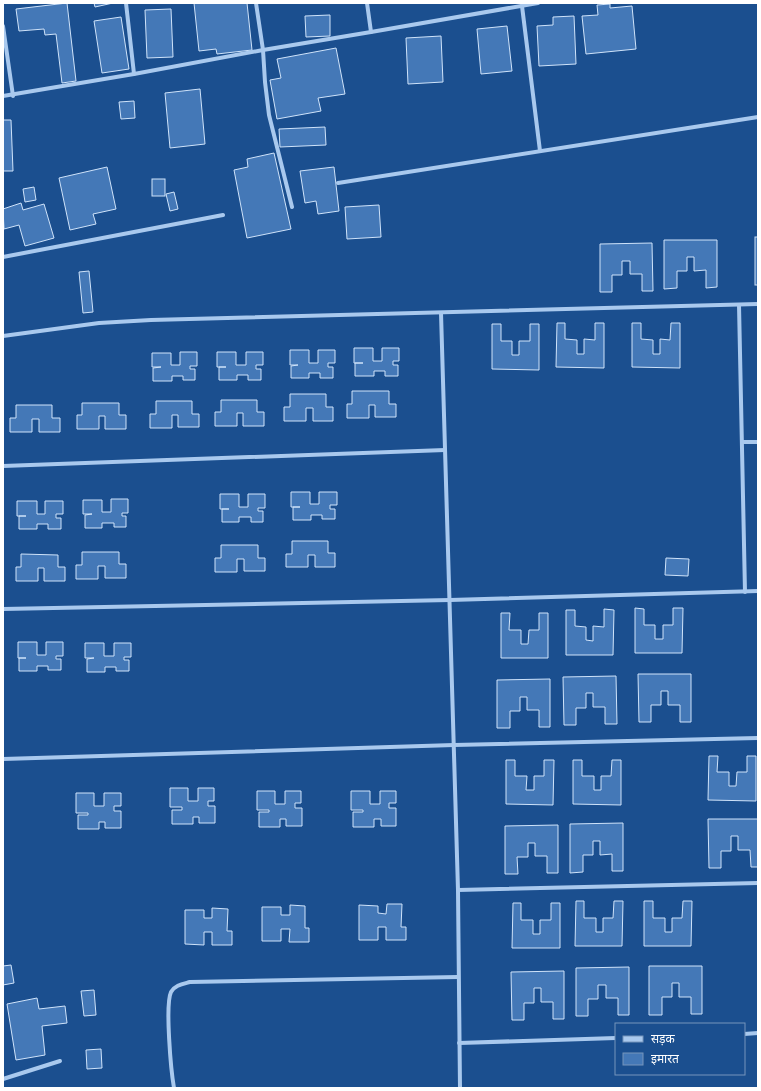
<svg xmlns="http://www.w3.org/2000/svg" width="761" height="1091" viewBox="0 0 761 1091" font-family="Mulish,'Noto Sans Devanagari',sans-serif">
<rect width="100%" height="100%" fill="#1b4f8f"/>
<!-- building -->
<g fill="#4478b7" stroke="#cfe3fa">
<path d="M67,3L76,81L62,83L56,34L45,35L44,29L19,31L16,9Z"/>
<path d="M94,3H113L95,7Z"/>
<path d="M194,3H247L252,50L217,54L216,49L199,51Z"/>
<path d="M610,4V8L632,6L636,49L586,54L582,16L598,15L597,5Z"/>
<path d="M171,9L173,57L147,58L145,10Z"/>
<path d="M330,15V36L306,37L305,16Z"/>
<path d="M574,16L576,64L539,66L537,26L553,25V17Z"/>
<path d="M121,17L129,69L102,73L94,21Z"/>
<path d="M507,26L512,71L481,74L477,29Z"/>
<path d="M441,36L443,82L408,84L406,38Z"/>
<path d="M336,48L345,94L318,98L321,111L277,119L270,80L281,78L277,59Z"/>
<path d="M200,89L205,144L170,148L165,93Z"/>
<path d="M134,101L135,118L121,119L119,102Z"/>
<path d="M3,120H11L13,171H3Z"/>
<path d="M325,127L326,145L280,147L279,129Z"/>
<path d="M274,153L291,229L247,238L234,170L248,167L247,159Z"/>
<path d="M107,167L116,209L93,214L96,224L70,230L59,178Z"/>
<path d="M334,167L339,211L318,214L316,201L305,203L300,171Z"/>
<rect x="152" y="179" width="13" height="17"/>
<path d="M34,187L36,200L25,202L23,189Z"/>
<path d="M174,192L178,209L170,211L166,194Z"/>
<path d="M21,203L23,210L44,204L54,238L25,246L19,225L4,229L3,209Z"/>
<path d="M379,205L381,237L347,239L345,207Z"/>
<rect x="755" y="237" width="3" height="48"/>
<path d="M664,240H717V287L706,288V270L694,271V257H687V271H677V288L664,289Z"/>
<path d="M652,243L653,291H642V274H630V261H622V275H612V292H600V244Z"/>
<path d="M89,271L93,312L83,313L79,272Z"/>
<path d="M557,323H565V339L577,340V354H584V339L595,340V323H604V368L556,367Z"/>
<path d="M632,323H641V339L653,340V354H660V339L670,340L671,323H680V368L632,367Z"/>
<path d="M492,324H501V341H512V355H519V341H530V324H539V370L492,369Z"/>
<path d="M354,348H373V361H382V348H399V361H393V365H398V376H385V371H374V376H355V363H363H354Z"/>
<path d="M290,350H309V363H318V350H335V363H328V367H333V378H320V373H309V378H291V366L298,365H290Z"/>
<path d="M180,352H197V366H190V369H195V380H183V376H172V381H153V368L161,367H152V353H171V365H180Z"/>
<path d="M217,352H236V365H246V352H263V365H256V369H261V380H248V375H237V380H219V367H226H217Z"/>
<path d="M352,391H389V404H396V417H375V405H369V418H347V404H352Z"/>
<path d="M290,394H326V407H333V421H313V408H306V421H284V407H290Z"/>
<path d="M221,400H257V412H264V426H243V413H237V426H215V412H221Z"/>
<path d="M156,401H192V414H199V427H178V415H172V428H150V414H156Z"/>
<path d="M82,403H119V415H126V429H105V416H99V429H77V415H82Z"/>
<path d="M16,405H52V418H60V432H39V419H32V432H10V418H16Z"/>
<path d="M291,492H310V504H319V492H337V505H330V509H335V519H322V515H311V520H293V507H300H291Z"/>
<path d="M220,494H239V507H248V494H265V508H258V511H263V522H251V517H239V522H222V509H229H220Z"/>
<path d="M111,499H128V513H122V516H126V527H114V523H102V528H85V515L92,514H83V500H102V512H111Z"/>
<path d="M17,501H37V514H45V501H63V514H56V518H61V529H48V524H37V529H19V516H26H17Z"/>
<path d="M292,541H328V553H335V567H315V555H308V567H286V554H292Z"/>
<path d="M221,545H258V558H265V571H244V559H237V572H215V558H221Z"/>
<path d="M82,552H119V564H126V578H105V566H98V579H76V565H82Z"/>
<path d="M21,554L58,555V567H65V581H44V568H38V581H16V567H21Z"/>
<path d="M666,558L689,559L688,576L665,575Z"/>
<path d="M635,608L644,609V625H655V639H663V625H673V608H683L682,653H635Z"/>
<path d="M604,609L614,610L613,655H566V610H575V626L586,627V640L593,641V626L604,627Z"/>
<path d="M501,613H510L509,630H521V644H528L529,630H539V613H548V658H501Z"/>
<path d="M18,642H37V655H46V642H63V656H56V659H61V670H48V666H37V671H19V658H26H18Z"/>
<path d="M85,643H104V656H114V643H131V657H124V660H129V671H116V667H105V672H87V659L94,658H85Z"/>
<path d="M638,674H691V722H680V705H668V691H661V705H651V722H639Z"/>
<path d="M616,676L617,724H605V707H593V693H586V708H576V725H564L563,677Z"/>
<path d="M550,679V727H539V710H527V697H520V711H510V728H497V680Z"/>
<path d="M709,756H718L717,772H729V786H736L737,772H747V756H756V801L708,800Z"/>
<path d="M506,760H515V776H527L526,790H534V776H544V760H554L553,805L506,804Z"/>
<path d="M573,760H582V776H594V790H601V776H611L612,760H621V805L573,804Z"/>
<path d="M170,788H188V801H198V788H214V801H208V806H215V823H199V817H193V824H172V810H182V807H170Z"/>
<path d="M257,791H275V804H285V791H301V803H295V808H302V826H286V819H280V827H259V812H269V810H257Z"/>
<path d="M351,791H370V804H380V791H396V803H389V808H396V826H381V819H374V827H353V812H363V810H351Z"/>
<path d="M76,793H94V806H104V793H121V806H114V811H121V828H105V822H99V829H78V815H88V813H76Z"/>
<path d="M708,819H758V867H751L750,850H738V836H731V851H721V868H709Z"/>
<path d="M623,823V871H612V854L600,855V841H593V855H583V872L570,873V824Z"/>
<path d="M558,825V873H547V856H535V843H528V857H517L518,874H505V826Z"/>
<path d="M576,901H584V918H596V932H603V918H613L614,901H623L622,946H575Z"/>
<path d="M644,901H653V918H665V932H672V918H682L683,901H692L691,946H644Z"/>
<path d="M513,903H521V920H533V934H540V920H551V903H560V948H512Z"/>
<path d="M387,904H402L401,927H406V940H386V927H378V940H359V905L378,906V913L386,914Z"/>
<path d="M290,905L305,906V928H309V942H289L290,929H281V941H262V907H281V915H290Z"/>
<path d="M212,908L228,909L227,931H232V945H212V932H204V945L185,944V910H204V918H212Z"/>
<path d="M11,965L14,983L3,985V966Z"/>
<path d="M649,966H702V1014H691V997H679V983H672V997H662V1015H649Z"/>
<path d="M629,967V1015H618V998H606V985H598V999H588V1016H576V968Z"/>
<path d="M564,971V1019H553V1002H541V988H534V1003H524V1020H512L511,972Z"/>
<path d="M94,990L96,1015L84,1016L81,991Z"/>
<path d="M37,998L39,1009L65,1006L67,1023L42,1026L45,1055L16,1060L7,1004Z"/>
<path d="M101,1049L102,1068L87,1069L86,1050Z"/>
</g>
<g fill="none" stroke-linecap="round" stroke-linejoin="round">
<!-- minor -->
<g stroke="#a9c9ee" stroke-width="4">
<path d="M126,3L134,74"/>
<path d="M256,3L263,50L265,82L269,115L292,207"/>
<path d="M367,3L371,32"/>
<path d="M522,6L540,151"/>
<path d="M3,26L13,96"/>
<path d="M3,96L134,74L263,50L371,32L538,3"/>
<path d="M338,183L758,117"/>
<path d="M3,257L223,215"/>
<path d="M739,305L745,592"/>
<path d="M441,313L458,890L460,1088"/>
<path d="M3,336L99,323L151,320L758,304"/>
<path d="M742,442H758"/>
<path d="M3,466L445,450"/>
<path d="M3,609L450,600L758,591"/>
<path d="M3,759L454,745L758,738"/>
<path d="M458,890L758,883"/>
<path d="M744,1034L758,1033"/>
<path d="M459,1043L616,1038"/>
<path d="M3,1079L60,1061"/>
<path d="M174,1088C171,1071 165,1005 171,992C175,985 183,984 190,982L458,977"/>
</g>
</g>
<!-- border -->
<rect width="761" height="1091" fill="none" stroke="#ffffff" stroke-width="8"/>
<!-- legend -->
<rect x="615" y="1023" width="130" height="52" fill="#1b4f8f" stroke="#7695bc"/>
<rect x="623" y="1036" width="20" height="6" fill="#a9c9ee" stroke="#7695bc"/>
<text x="651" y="1043" font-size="12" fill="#ffffff">सड़क</text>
<rect x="623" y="1053" width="20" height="12" fill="#4478b7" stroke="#7695bc"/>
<text x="651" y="1063" font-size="12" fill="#ffffff">इमारत</text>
</svg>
